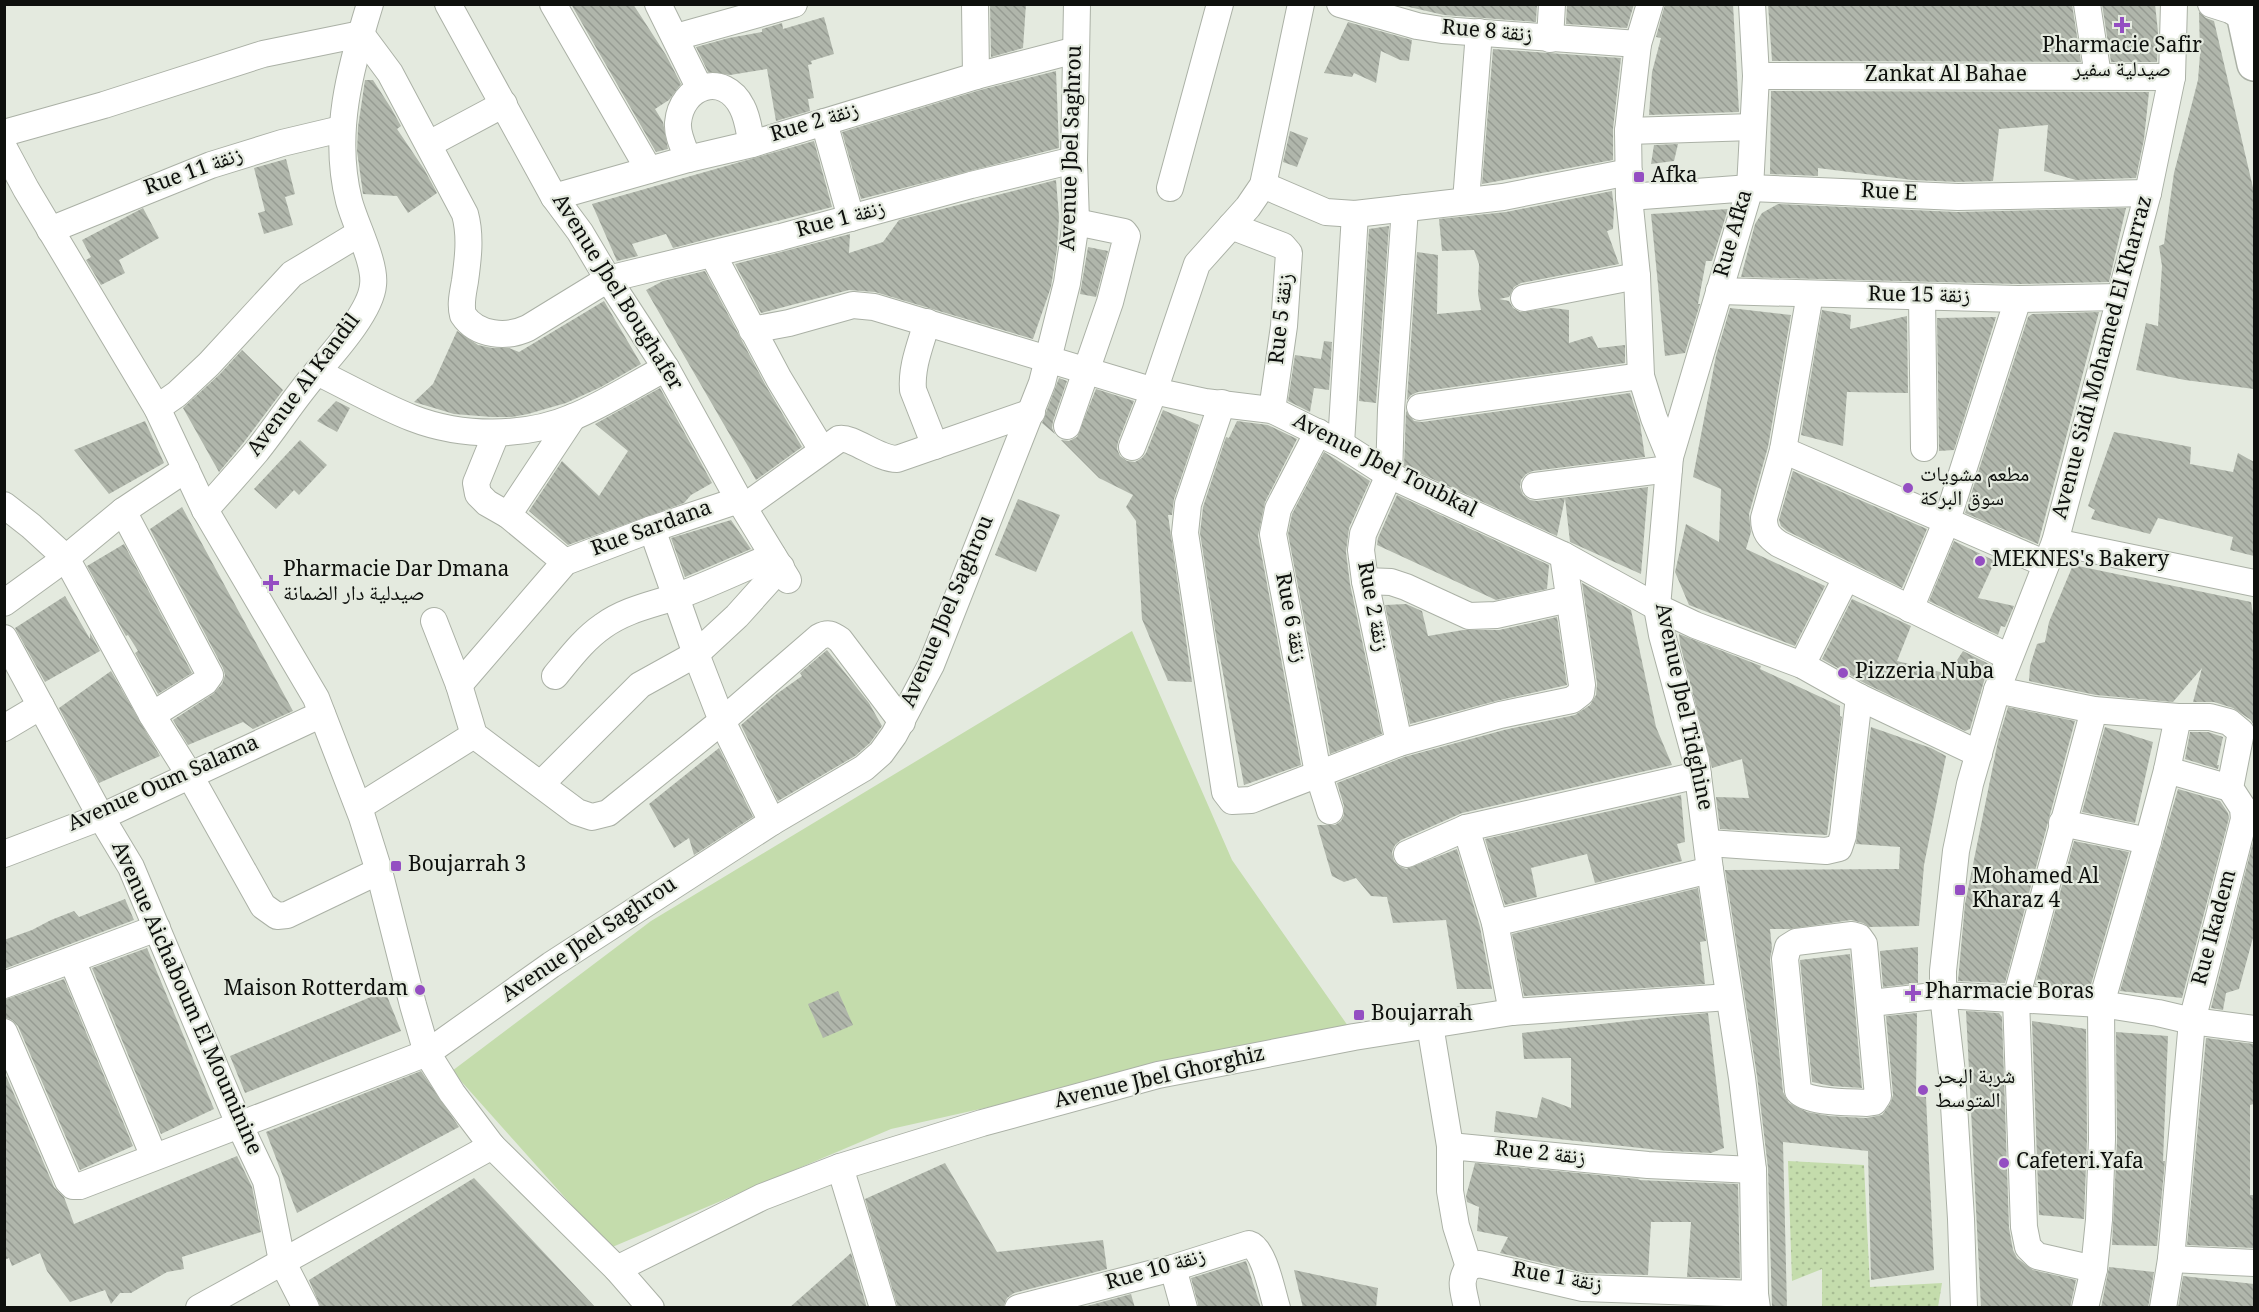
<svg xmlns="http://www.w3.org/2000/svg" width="2259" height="1312" viewBox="0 0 2259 1312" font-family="Georgia,'Noto Naskh Arabic',serif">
<defs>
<pattern id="garden-dots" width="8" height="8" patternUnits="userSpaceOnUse" patternTransform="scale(1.5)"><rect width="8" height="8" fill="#c4dcac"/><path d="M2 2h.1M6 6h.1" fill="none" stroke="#a7bc93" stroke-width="1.8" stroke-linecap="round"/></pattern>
<pattern id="building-back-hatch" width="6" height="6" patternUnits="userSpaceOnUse" patternTransform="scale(1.5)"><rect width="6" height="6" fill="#b0b6ab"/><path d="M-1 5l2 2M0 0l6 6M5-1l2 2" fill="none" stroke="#969b92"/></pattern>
</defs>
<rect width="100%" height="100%" fill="#e4eadf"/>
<!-- green -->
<path fill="#c4dcac" d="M1132,631L1232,860L1348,1026L891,1129L610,1248L452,1071L651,921Z"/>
<!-- garden -->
<path fill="url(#garden-dots)" d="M1788,1161L1864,1165L1870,1287L1942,1283L1938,1307H1822V1269L1792,1281Z"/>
<!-- building -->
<g fill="url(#building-back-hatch)">
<path d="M571,4H633L666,55L681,84L669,100L655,109L663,122L668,149L656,152Z"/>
<path d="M990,4H1026L1023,48L991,57Z"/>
<path d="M1396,4H1537L1536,22L1444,15Z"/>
<path d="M1567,4H1634L1627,28L1566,24Z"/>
<path d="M1665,4H1733L1739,112L1649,115L1652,72L1661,38L1656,37Z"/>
<path d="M1768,4H2072L2081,62L1772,61Z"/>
<path d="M2102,4H2155L2158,32L2157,62H2111Z"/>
<path d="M2199,12L2206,18L2214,21L2254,192V389L2185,380L2136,370L2146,323L2158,326L2162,266L2159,246L2164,244L2174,173L2198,80L2200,54Z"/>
<path d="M824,17L834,54L811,61L812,64L808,65L814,98L808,99L810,111L776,121L767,69L730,75L708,72L696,47L729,38L762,32V29L782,23L783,29Z"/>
<path d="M1348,22L1412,40L1409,61L1400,60L1381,51L1376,83L1354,73L1352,77L1324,73Z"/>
<path d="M1493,49L1621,58L1613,129V160L1482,184Z"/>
<path d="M1056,71L1059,148L861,199L842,132L980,90Z"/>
<path d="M365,80H373L391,108L401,126L397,129L424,169L437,193L408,213L397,196L363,194L357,151L358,127Z"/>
<path d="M1771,91L2149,92L2144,139L2136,178L2076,180L2044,171L2048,125L1999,129L1993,181L1958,182L1912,180L1818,168V176L1770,174Z"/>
<path d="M1290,131L1308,138L1297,167L1283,162Z"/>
<path d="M814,141L832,207L673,248L666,234L632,244L638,256L617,261L592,204Z"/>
<path d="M1678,144L1674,161L1651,164L1654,145Z"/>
<path d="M286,159L295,194L285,197L293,225L264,234L258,213L265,211L254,168Z"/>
<path d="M1056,180L1059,217L1057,249L1051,287L1033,339L875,292L849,290L761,313L735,264L850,234L849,253L883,242L899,220Z"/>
<path d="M1612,191L1614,209L1613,229L1607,231L1619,264L1521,283L1514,287L1509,297L1499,299L1509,301L1513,308L1520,312L1553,308L1569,310V343L1592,336L1598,348L1625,345V363L1418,392L1411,395L1407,400L1417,252L1438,255L1437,314L1481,310L1478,294L1479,264L1474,250L1442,251L1439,219L1506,212Z"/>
<path d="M1778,204L1957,212L2126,208L2109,282L2018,284L1741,277L1755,224L1762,213Z"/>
<path d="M143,208L159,238L119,260L125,273L101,285L86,260L91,257L82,240Z"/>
<path d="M1728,209L1712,261H1706L1698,304H1700L1685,353L1665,356L1651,214Z"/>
<path d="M1389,226L1376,403L1359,401L1369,229Z"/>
<path d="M1088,247L1108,251L1096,297L1080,294Z"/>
<path d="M705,271L766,386L802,447L756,480L646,290L663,281Z"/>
<path d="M604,301L641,364L601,387L566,403L528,414L512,417H492L454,414L414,402L433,384L457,331L478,345L492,348H509L519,352Z"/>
<path d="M1730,308L1791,315L1768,447L1749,514L1751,532L1746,549L1825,586L1795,646L1689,605L1675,572L1686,524L1719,542L1721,489L1693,477L1716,356Z"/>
<path d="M1822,310L1851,315L1850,329L1907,316L1908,393L1847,392L1843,446L1801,435Z"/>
<path d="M2099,312L2038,544L1965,513L2028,317L2032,314Z"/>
<path d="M1996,317L1954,450L1939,451L1937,318Z"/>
<path d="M1324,341L1332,342L1329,390L1314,388L1310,412L1288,401L1295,355L1321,359Z"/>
<path d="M242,350L283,390L244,442L219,472L183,408L220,374Z"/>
<path d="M1059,378L1067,381L1053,421L1052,428L1055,434L1042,423Z"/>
<path d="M660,388L712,483L691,495L684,503L568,545L529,511L562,461L599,496L628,451L595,424Z"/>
<path d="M1096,389L1134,401L1118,442L1117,449L1120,456L1127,461L1135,462L1142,458L1146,453L1163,410L1199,425L1174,499L1172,515H1168L1192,682L1168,681L1142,619L1136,521L1126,507L1133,495L1099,478L1061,440L1069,441L1077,437Z"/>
<path d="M1630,393L1640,423L1645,457L1533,471L1526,474L1521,480L1520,487L1523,495L1530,500L1537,501L1648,487L1641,574L1570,542L1565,498L1557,536L1404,466L1406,411L1414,421L1422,422Z"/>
<path d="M336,401L350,408L337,432L317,421Z"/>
<path d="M145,421L164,463L109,494L74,450Z"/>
<path d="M1237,421L1268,425L1297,439L1265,502L1258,536L1301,765L1244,785L1216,636L1200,533L1203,507L1226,437L1229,438Z"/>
<path d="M2114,432L2191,447L2190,464L2233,472L2238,453L2254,462V556L2230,550L2233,537L2158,518L2150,534L2091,519L2095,510L2088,506Z"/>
<path d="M300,440L327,465L299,495L294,490L276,509L254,489Z"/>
<path d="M1324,452L1370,481L1349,528L1346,552L1350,584L1382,734L1330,754L1288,534L1292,514Z"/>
<path d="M1793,471L1927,529L1902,588L1787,531L1781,526L1779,520Z"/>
<path d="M1397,495L1549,565L1547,589L1496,600L1377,545L1378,538Z"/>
<path d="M1018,499L1060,515L1036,572L995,555Z"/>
<path d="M182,507L293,711L253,729L243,722L188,745L173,720L213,694L222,684L225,675L223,668L150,529Z"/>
<path d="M731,520L751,549L685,577L671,538Z"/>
<path d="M1954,541L1995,561L1978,598L2014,606L2005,627L2001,626L1998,635L1929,601Z"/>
<path d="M124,544L192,673L158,694L135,653L138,651L128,635L126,636L87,566Z"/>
<path d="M2073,565L2251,602L2254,620V726L2251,720L2233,708L2214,702H2193L2202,668L2173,702L2096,695L2029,681L2030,666L2037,644L2045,642L2049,622Z"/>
<path d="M1582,583L1631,610L1656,727L1672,765L1462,813L1401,840L1395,845L1392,852L1394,861L1399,866L1406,869L1457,849L1480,927L1492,989H1457L1446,920L1393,923L1387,897L1371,896L1356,878L1344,882L1332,876L1317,825H1335L1341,821L1344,815V806L1337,783L1404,757L1504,730L1575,715L1590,705L1596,695L1597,683Z"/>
<path d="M65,596L90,639V633L100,651L45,682L15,628Z"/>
<path d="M1852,599L1911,626L1897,661L1948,674L1963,651L1989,664L1970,729L1965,731L1866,684L1822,659Z"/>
<path d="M1406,604L1422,611L1428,636L1463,630H1499L1557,617L1567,685L1496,701L1410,724L1385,605Z"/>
<path d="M1679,634L1761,666L1760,669L1840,706V716L1842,717L1827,835L1720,829L1716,797L1749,798L1742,759L1712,768L1680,644Z"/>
<path d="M827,650L869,703L882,726L870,743L855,756L778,801L741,725L778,693L802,676L800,673Z"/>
<path d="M111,671L160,756L99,783L59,708Z"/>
<path d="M2008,707L2075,721L2005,983L1958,981L1965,904L1998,741Z"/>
<path d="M1871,727L1931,748L1946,756L1924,865L1919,926L1869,927L1863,923L1851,920L1790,929H1770L1772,948L1770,960L1783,1092L1789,1103L1807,1112L1829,1116L1866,1118L1882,1115L1890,1104L1893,1095L1886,1016L1917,1013L1916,1096L1926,1097L1934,1270L1871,1280L1868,1151L1783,1142L1787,1308H1772L1768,1168L1757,1076L1725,870L1899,869L1900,847L1856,844Z"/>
<path d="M2105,727L2153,742L2135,823L2082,812Z"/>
<path d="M2190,732H2208L2223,737L2217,765H2219L2218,769L2185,759Z"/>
<path d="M719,748L753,817L694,855L689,838L674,848L649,804Z"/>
<path d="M2178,789L2220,801L2228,813L2229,818L2182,998L2120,991Z"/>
<path d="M1681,795L1685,842L1677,844L1682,861L1595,883L1587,854L1531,868L1537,897L1505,905L1485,839Z"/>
<path d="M2254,838V934L2239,989L2226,993L2223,1010L2211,1008Z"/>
<path d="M2074,841L2129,852L2090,988L2035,985Z"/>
<path d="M1698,888L1706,941L1700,942L1705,984L1524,996L1512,934Z"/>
<path d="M125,899L134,920L4,969V940L32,930L51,920L74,911L79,917Z"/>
<path d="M1918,947V983L1883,987L1880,951Z"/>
<path d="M147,948L214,1109L161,1134L92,968Z"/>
<path d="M1850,954L1862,1088L1831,1086L1812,1082L1800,960Z"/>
<path d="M64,979L133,1146L80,1170L18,1026L12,1020L4,1017V1000Z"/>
<path d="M385,991L401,1031L245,1093L230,1056Z"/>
<path d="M838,991L853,1025L823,1038L808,1004Z"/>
<path d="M1966,1011L1999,1013L2002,1017L2009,1228L2013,1250L2017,1258L2033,1270L2076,1280L2070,1308H1981Z"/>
<path d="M1708,1013L1724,1148L1711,1153L1668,1151L1494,1132L1496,1111L1537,1118L1542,1097L1571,1108V1058L1524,1059L1522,1033L1664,1017Z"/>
<path d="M2032,1021L2086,1029L2087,1139L2084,1219L2039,1215Z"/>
<path d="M2116,1032L2168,1036L2163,1161H2165L2157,1246L2112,1245L2117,1140Z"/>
<path d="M2206,1038L2254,1044V1104L2250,1105V1195H2254V1248L2187,1245Z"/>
<path d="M4,1071L54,1187L64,1197L74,1224L237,1156L252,1187L261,1232L182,1257L184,1269L167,1272L131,1293H120L111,1304L105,1290L70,1302L47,1271L40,1253L12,1266L9,1258L4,1260Z"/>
<path d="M421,1071L459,1127L297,1213L266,1132Z"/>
<path d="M945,1163L997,1252L1103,1240L1107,1269L1014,1293L1007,1298L1003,1308H898L865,1199Z"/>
<path d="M1475,1163L1640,1179L1637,1180L1738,1184L1740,1278L1687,1277L1691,1222H1651L1648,1275L1585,1273L1500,1253L1508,1237L1477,1231L1479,1207L1467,1202L1466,1196Z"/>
<path d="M474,1178L596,1308H321L309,1280Z"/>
<path d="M851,1253L867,1308H789Z"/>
<path d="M1246,1261L1261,1308H1199L1191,1278Z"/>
<path d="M2109,1267L2154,1272L2148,1308H2101Z"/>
<path d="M1294,1270L1378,1288L1376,1308H1303Z"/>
<path d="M2183,1276L2254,1284V1308H2178Z"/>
<path d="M1131,1294L1135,1308H1080Z"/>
</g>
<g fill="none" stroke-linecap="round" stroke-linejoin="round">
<!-- minor casing -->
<g stroke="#abb1a6" stroke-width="28">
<g id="minor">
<path d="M448,4L554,197L580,232L608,279L666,368L739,500L788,580"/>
<path d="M553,4L649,170"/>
<path d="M658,4L699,87"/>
<path d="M975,4L976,76"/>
<path d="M1340,4L1417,26L1442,30L1638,44"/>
<path d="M1650,4L1638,44L1628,131L1629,197L1637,276L1641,376L1654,418L1670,457L1657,607L1662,635L1696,760L1710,870L1742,1078L1753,1170L1755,1294L1757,1308"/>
<path d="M2087,4L2098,76"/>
<path d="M2211,4L2230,10L2244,18"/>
<path d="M676,37L794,4"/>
<path d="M1550,39L1552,4"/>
<path d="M1756,76L2172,77"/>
<path d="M824,122L851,218"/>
<path d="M1628,131L1753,127"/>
<path d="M4,133L104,105L263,54L361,34L390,73L465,214C471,236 468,259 465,281C463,293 460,304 463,315C477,336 507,338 528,328L608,279L781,237L971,185L1074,160"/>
<path d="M429,144L504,104"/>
<path d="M4,148L26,189L157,408L205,510L316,698L362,817L379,871L413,1005L427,1053L452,1093L492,1146L617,1269L651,1308"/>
<path d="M688,159C684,148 677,135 678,123C681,85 724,71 742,107C748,118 749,132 752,144"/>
<path d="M1263,185L1326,212L1355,214L1503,197L1629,172"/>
<path d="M1170,188L1220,4"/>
<path d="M554,197L688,159L752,144L976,76L1076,50"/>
<path d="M1629,197L1750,188L1958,197L2148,193"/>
<path d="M1466,201L1479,32"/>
<path d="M1231,226L1283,246L1289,253L1284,326L1272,410"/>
<path d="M50,230L211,165L282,143L341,129"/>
<path d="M713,255L779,379L822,450"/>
<path d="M1719,291L2018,299L2120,297"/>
<path d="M1810,294L1783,450L1764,518C1764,532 1769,537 1779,544L2009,657"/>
<path d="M1922,297L1924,448"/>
<path d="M1524,298L1637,276"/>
<path d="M927,322C921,344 911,366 913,390L935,446"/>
<path d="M752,330L789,323L853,305L874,307L1154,391L1205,402L1272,410L1341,444L1389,475L1563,555L1657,607L1695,625L1802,665L1859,697L1979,754"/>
<path d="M317,372C348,387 379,405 412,418C461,437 524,438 573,417C605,404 635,384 666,368"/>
<path d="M1222,403L1188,504L1185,533L1225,792L1232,801L1251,800L1399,743L1500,715L1572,700L1581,693L1582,685L1563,555"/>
<path d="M1420,407L1641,376"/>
<path d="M157,408L177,394L209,364L292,274L360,233"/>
<path d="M1067,426L1110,302L1127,236L1124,232L1076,222"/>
<path d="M1318,432L1278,509L1273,534L1318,773L1330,811"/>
<path d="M496,434L476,483L478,494L487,503L508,515L565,562"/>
<path d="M1341,444L1355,214"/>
<path d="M1132,447L1154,391L1197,264L1248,207L1263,185L1301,4"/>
<path d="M1783,450L2046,564"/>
<path d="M1670,457L1750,188L1756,76L1752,4"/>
<path d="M1535,486L1669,469"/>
<path d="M4,505L31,526L66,558L152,715L189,774L263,906L277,916L287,915L379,871"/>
<path d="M744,507L839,439C852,436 878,459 897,459L1032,412"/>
<path d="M205,510C222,491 239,472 256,452C277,426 295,397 317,372C334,352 371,311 373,285C376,263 355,224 349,201C332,134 350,69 370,4"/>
<path d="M123,511L210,675L205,682L152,715"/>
<path d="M508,515L573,417"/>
<path d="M2055,542L2254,583"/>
<path d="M1365,581L1391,582L1406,587L1469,616L1496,615L1569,599"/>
<path d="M4,603L66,558L123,511L186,469"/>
<path d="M1910,609L1947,520L2018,299"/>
<path d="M434,621L459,685L474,735L577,812L592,817L608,813L722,721L696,654L652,529"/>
<path d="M4,638L101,817L131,867L239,1124L266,1181L282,1261L306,1308"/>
<path d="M1802,665L1846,578"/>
<path d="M555,676C570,658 584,639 603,626C625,610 651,605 675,597C709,585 741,569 773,556"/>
<path d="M459,685L565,562L652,529L739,500"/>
<path d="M1997,690L2094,710L2178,717H2210L2229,722L2241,732L2230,788L2243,808L2244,819L2192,1021L2171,1259L2163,1308"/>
<path d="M4,728L41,706"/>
<path d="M1399,743L1365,581L1361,550L1363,534L1389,475L1391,410L1405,208"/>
<path d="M2167,770L2230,788"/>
<path d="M541,784L640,685L696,654L737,616L781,567"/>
<path d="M359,807L474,735"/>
<path d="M772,822L722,721L819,637C828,632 832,634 840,640L902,722"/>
<path d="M2062,823L2148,841"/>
<path d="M1466,828L1495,923L1512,1012"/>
<path d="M1708,843L1826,851L1839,848L1843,836L1859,697"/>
<path d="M4,854L101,817L322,714"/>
<path d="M1407,854L1466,828L1698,775"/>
<path d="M1495,923L1710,870"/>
<path d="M1852,935L1859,937L1864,944L1878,1096L1874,1102L1867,1103C1850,1102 1808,1103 1798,1091L1785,959L1788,947L1796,942Z"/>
<path d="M72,960L154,1157"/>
<path d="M4,985L157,928"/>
<path d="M1871,1003L1943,995L2101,1004L2158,1013L2192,1021L2254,1029"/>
<path d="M1430,1025L1450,1146"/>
<path d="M4,1032L68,1181L73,1186H80L427,1053L551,965L772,822L864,768L881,753L894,735L931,665L1042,383L1067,283L1076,222L1074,160L1077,4"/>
<path d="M840,1167L883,1308"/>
<path d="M2171,1259L2254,1263"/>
<path d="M1469,1267L1456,1226L1450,1191V1146L1648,1165L1753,1170"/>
<path d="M1469,1267L1479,1264L1583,1288L1755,1294"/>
<path d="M1173,1268L1184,1308"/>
<path d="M617,1269L762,1197L840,1167L982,1123L1158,1075L1354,1037L1512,1012L1729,997"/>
<path d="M2094,1269L2037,1256L2028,1247L2024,1227L2016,999L2094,710"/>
<path d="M199,1308L492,1146"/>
<path d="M1018,1308L1173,1268L1249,1244C1264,1248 1272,1292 1277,1308"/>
<path d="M1467,1308C1464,1292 1458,1280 1469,1267"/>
<path d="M1964,1308L1961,1219L1952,1073L1943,995V971L1956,851L1970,784L1997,690L2055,542L2148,193L2172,77L2174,4"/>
<path d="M2085,1308L2094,1269L2099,1220L2102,1139L2101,1004L2148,841L2167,770L2178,717"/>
</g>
</g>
<!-- major casing -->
<g stroke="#abb1a6" stroke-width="36">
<path id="major" d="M2241,4L2254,64"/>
</g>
<!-- minor -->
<use href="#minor" stroke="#fff" stroke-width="26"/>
<!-- major -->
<use href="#major" stroke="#fff" stroke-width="33"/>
</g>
<!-- markers -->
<g fill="#944ec2" stroke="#e4eadf" stroke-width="2">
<path d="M2119 16h6v6h6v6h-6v6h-6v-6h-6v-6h6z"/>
<rect x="1633" y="171" width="12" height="12" rx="3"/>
<circle cx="1908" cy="488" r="6"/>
<circle cx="1980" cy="561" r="6"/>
<path d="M268 574h6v6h6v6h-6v6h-6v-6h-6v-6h6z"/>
<circle cx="1843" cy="673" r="6"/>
<rect x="390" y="860" width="12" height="12" rx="3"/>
<rect x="1954" y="884" width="12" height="12" rx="3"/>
<circle cx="420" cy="990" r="6"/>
<path d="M1910 984h6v6h6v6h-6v6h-6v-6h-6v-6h6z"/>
<rect x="1353" y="1009" width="12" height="12" rx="3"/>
<circle cx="1923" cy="1090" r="6"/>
<circle cx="2004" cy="1163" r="6"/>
</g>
<g text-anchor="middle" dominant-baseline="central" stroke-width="4.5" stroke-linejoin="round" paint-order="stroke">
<!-- street labels -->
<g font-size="21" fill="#0e100d" stroke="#e4eadf">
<text transform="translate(1487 33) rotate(5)">Rue 8 زنقة</text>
<text x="1946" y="76">Zankat Al Bahae</text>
<text transform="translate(815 124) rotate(-17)">Rue 2 زنقة</text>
<text transform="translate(1073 148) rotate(-88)">Avenue Jbel Saghrou</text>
<text transform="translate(194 173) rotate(-20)">Rue 11 زنقة</text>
<text transform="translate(1889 194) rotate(3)">Rue E</text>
<text transform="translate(841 221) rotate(-15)">Rue 1 زنقة</text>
<text transform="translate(1735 234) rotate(-74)">Rue Afka</text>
<text transform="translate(616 293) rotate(58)">Avenue Jbel Boughafer</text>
<text transform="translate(1919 297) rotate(1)">Rue 15 زنقة</text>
<text transform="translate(1283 319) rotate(-84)">Rue 5 زنقة</text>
<text transform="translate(2104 358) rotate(-75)">Avenue Sidi Mohamed El Kharraz</text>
<text transform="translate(305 386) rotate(-53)">Avenue Al Kandil</text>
<text transform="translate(1384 467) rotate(27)">Avenue Jbel Toubkal</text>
<text transform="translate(652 530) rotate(-20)">Rue Sardana</text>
<text transform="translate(1371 607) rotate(79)">Rue 2 زنقة</text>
<text transform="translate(949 612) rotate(-67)">Avenue Jbel Saghrou</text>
<text transform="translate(1289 618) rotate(79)">Rue 6 زنقة</text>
<text transform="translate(1682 707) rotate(78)">Avenue Jbel Tidghine</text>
<text transform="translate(164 785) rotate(-24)">Avenue Oum Salama</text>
<text transform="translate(2216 928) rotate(-75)">Rue Ikadem</text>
<text transform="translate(590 941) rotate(-34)">Avenue Jbel Saghrou</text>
<text transform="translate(185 999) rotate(66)">Avenue Aichaboum El Mouminine</text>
<text transform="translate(1160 1079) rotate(-13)">Avenue Jbel Ghorghiz</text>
<text transform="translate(1540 1155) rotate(6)">Rue 2 زنقة</text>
<text transform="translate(1156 1271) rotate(-16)">Rue 10 زنقة</text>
<text transform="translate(1557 1279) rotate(10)">Rue 1 زنقة</text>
</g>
<!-- poi labels -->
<g font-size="21" fill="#0e100d" stroke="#e4eadf" text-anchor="start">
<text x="2122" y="47" text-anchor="middle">Pharmacie Safir<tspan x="2122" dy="24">صيدلية سفير</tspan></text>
<text x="1651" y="177">Afka</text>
<text x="1920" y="476">مطعم مشويات<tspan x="1920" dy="24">سوق البركة</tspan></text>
<text x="1992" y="561">MEKNES's Bakery</text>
<text x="283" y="571">Pharmacie Dar Dmana<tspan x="283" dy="24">صيدلية دار الضمانة</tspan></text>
<text x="1855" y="673">Pizzeria Nuba</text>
<text x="408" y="866">Boujarrah 3</text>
<text x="1972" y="878">Mohamed Al<tspan x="1972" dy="24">Kharaz 4</tspan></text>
<text x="408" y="990" text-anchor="end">Maison Rotterdam</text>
<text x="1925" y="993">Pharmacie Boras</text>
<text x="1371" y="1015">Boujarrah</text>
<text x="1935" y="1078">شربة البحر<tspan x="1935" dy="24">المتوسط</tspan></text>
<text x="2016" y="1163">Cafeteri.Yafa</text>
</g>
</g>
<!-- border -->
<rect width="2259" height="1312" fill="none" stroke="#0e100d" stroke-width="12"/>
</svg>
